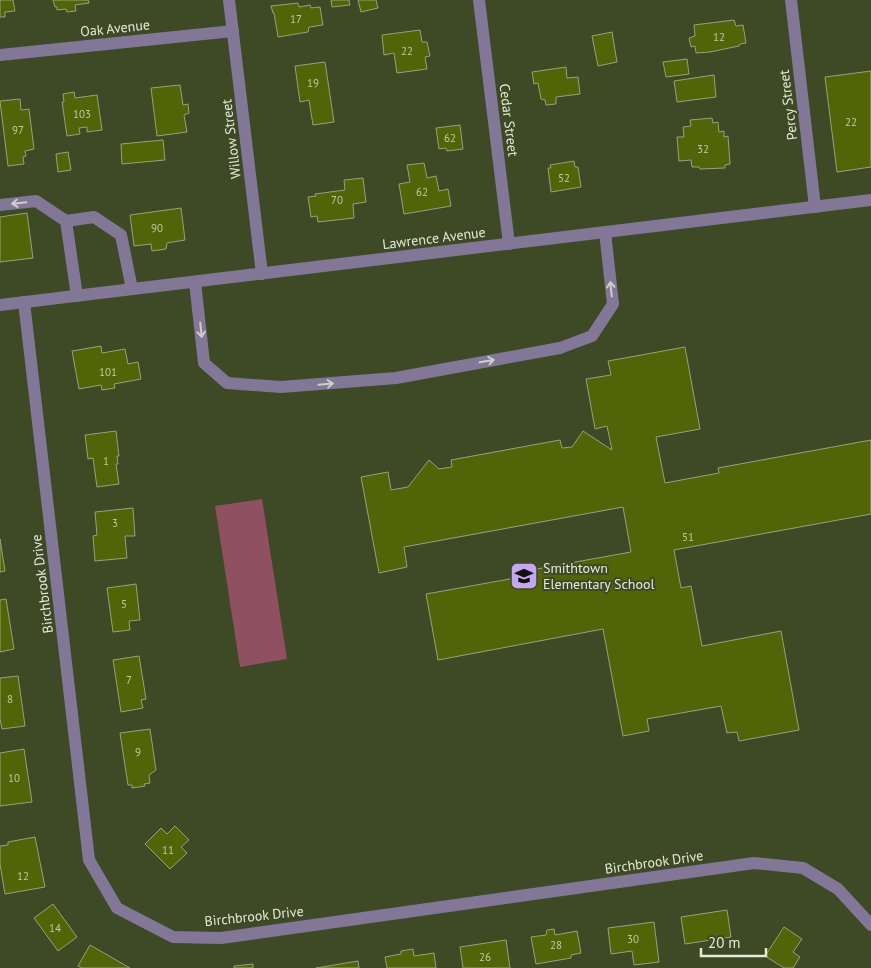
<svg xmlns="http://www.w3.org/2000/svg" width="871" height="968" viewBox="0 0 871 968" font-family="'PT Sans',sans-serif">
<rect width="100%" height="100%" fill="#3e4926"/>
<!-- green -->
<path fill="#8f5162" d="M262,499L287,659L240,667L215,506Z"/>
<!-- building -->
<g fill="#516508" stroke="#96a37c">
<path d="M0,0H13L15,11L5,12V17H0Z"/>
<path d="M53,0H88L89,3L75,5L76,11L67,12L66,9L57,10V7H55Z"/>
<path d="M331,0H349L350,5L332,7Z"/>
<path d="M358,0H376L378,8L361,12Z"/>
<path d="M298,3L299,7L310,5L311,8L320,7L323,25L309,27L308,32L278,37L274,13H273L271,6Z"/>
<path d="M734,20L736,26L743,25L746,43L740,44L739,46L710,52L696,53L695,46L691,47L689,38L695,36L694,25Z"/>
<path d="M420,30L422,42H427L430,56L425,57L427,69L397,73L394,53L384,55L382,35Z"/>
<path d="M612,32L617,62L598,66L592,36Z"/>
<path d="M687,59L689,74L666,77L663,62Z"/>
<path d="M325,62L334,122L313,125L309,100L300,102L295,66Z"/>
<path d="M566,67L567,78L578,77L580,94L556,97V104L546,105L545,100L541,99L538,83L534,84L532,72Z"/>
<path d="M871,71V167L837,172L825,77Z"/>
<path d="M714,75L716,97L677,102L674,81Z"/>
<path d="M180,85L183,105L188,104L189,113L184,115L187,132L157,136L151,88Z"/>
<path d="M74,92L75,98L97,95L102,130L87,132V127L79,128L80,134L67,136L62,102H64L63,94Z"/>
<path d="M20,99L21,110L29,109L34,149L25,151L26,156L23,157L24,164L8,166L0,101Z"/>
<path d="M712,118L713,123L718,122L719,132L724,131V137L728,136L730,164L725,165V168L700,169L699,167H692L691,160L679,161L677,137H684L683,127L691,126L690,120Z"/>
<path d="M460,125L463,149L447,151L446,148L439,149L436,128Z"/>
<path d="M163,140L165,160L122,164L121,144Z"/>
<path d="M68,152L71,170L58,172L56,154Z"/>
<path d="M574,161L575,167H578L581,187L551,192L548,168H551L550,165Z"/>
<path d="M424,163L427,178L436,176L439,191L448,189L451,206L404,214L399,184L410,182L407,165Z"/>
<path d="M363,178L366,202L353,204L354,218L318,222L317,216L311,217L308,197L316,196L315,194L345,190L344,180Z"/>
<path d="M181,208L185,240L167,243L166,249L152,251L151,244L134,246L130,215Z"/>
<path d="M27,213L33,258L0,262V217Z"/>
<path d="M101,346L102,353L125,349L128,364L138,362L141,379L114,384L115,388L102,390L101,385L79,389L72,351Z"/>
<path d="M685,347L700,429L656,437L665,483L719,473L718,468L871,440V514L674,550L681,588L691,586L702,646L781,631L799,730L739,741L737,732L727,733L721,706L647,719L649,731L623,736L603,629L438,660L426,594L532,575L531,570L631,552L623,507L404,547L407,567L379,573L361,477L388,472L391,490L408,487L429,460L439,469L452,467L451,460L560,440L562,448L572,447L583,431L612,450L607,426L595,429L586,379L611,375L608,361Z"/>
<path d="M116,431L119,456H117L118,464H116L119,484L97,487L93,458L88,459L85,435Z"/>
<path d="M133,508L135,536H125L127,558L95,561L93,536L97,535L95,512Z"/>
<path d="M0,539L5,571L0,572Z"/>
<path d="M136,584L140,620L129,621L130,630L113,632L107,588Z"/>
<path d="M6,599L14,649L0,652V600Z"/>
<path d="M139,656L146,699L141,700L143,708L121,712L113,660Z"/>
<path d="M18,676L25,726L2,729L0,719V678Z"/>
<path d="M150,729L156,770L149,775L150,783L144,784L145,786L132,788V785H128L120,733Z"/>
<path d="M24,749L32,802L0,806V753Z"/>
<path d="M175,826L189,840L181,847L187,853L170,869L145,844L161,828L167,834Z"/>
<path d="M35,837L45,887L5,894L0,864V846L8,845V842Z"/>
<path d="M53,904L77,937L58,951L34,918Z"/>
<path d="M727,910L731,937L685,944L681,917Z"/>
<path d="M654,922L659,962L634,965L632,951L611,954L608,928Z"/>
<path d="M784,927L802,939L793,952L800,957L793,968H784L765,956Z"/>
<path d="M554,929L555,935L577,931L581,953L571,955V958L536,964L531,937L546,935L547,930Z"/>
<path d="M506,940L510,968H463L460,947Z"/>
<path d="M90,945L130,968H82L78,966Z"/>
<path d="M413,949L414,956L434,953L436,968H387L385,957L401,954V951Z"/>
<path d="M358,961L359,968H316Z"/>
<path d="M253,964V968H234V966Z"/>
</g>
<g fill="none" stroke-linecap="round" stroke-linejoin="round">
<!-- minor -->
<g stroke="#837797" stroke-width="12">
<path d="M229,0L262,274"/>
<path d="M479,0L509,244"/>
<path d="M791,0L815,207"/>
<path d="M0,55L233,31"/>
<path d="M0,205L36,201L66,221"/>
<path d="M195,282L204,363L227,383L281,387L396,378L560,348L592,336L613,304L605,232"/>
<path d="M77,296L66,221L94,217L121,235L132,289"/>
<path d="M24,302L89,860L117,908L173,937L221,938L754,863L803,868L838,889L871,925"/>
<path d="M0,305L871,200"/>
</g>
</g>
<!-- one-way arrows -->
<defs><path id="oneway-shaft" d="M-6 0H5M1.5-3L5.5 0L1.5 3" fill="none" stroke-width="1.6" stroke-linecap="round" stroke-linejoin="round" transform="scale(1.25)"/></defs>
<g stroke="#cccec7">
<use href="#oneway-shaft" transform="translate(19 203) rotate(174)"/>
<use href="#oneway-shaft" transform="translate(611 289) rotate(-96)"/>
<use href="#oneway-shaft" transform="translate(201 330) rotate(84)"/>
<use href="#oneway-shaft" transform="translate(487 361) rotate(-10)"/>
<use href="#oneway-shaft" transform="translate(326 384) rotate(-5)"/>
</g>
<!-- icons -->
<defs>
<g id="school-square" transform="scale(1.4375)"><rect x="-9" y="-9" width="18" height="18" rx="4" fill="#c5a7f1" stroke="#3e4926"/><path d="M0-5L7-2L0 1L-7-2ZM-4 1L0 2.5L4 1V4Q0 6-4 4Z" fill="#111"/></g>
</defs>
<g fill-rule="evenodd">
<use href="#school-square" x="524" y="576"/>
</g>
<g text-anchor="middle" dominant-baseline="central" stroke-width="4" stroke-linejoin="round" paint-order="stroke">
<!-- number labels -->
<g font-size="11" fill="#bfcaa3">
<text x="296" y="19">17</text>
<text x="719" y="37">12</text>
<text x="407" y="51">22</text>
<text x="313" y="83">19</text>
<text x="82" y="114">103</text>
<text x="851" y="122">22</text>
<text x="18" y="130">97</text>
<text x="450" y="138">62</text>
<text x="703" y="149">32</text>
<text x="564" y="178">52</text>
<text x="422" y="192">62</text>
<text x="337" y="200">70</text>
<text x="157" y="228">90</text>
<text x="108" y="372">101</text>
<text x="106" y="461">1</text>
<text x="115" y="523">3</text>
<text x="688" y="537">51</text>
<text x="124" y="604">5</text>
<text x="129" y="680">7</text>
<text x="10" y="699">8</text>
<text x="138" y="752">9</text>
<text x="14" y="778">10</text>
<text x="168" y="850">11</text>
<text x="23" y="876">12</text>
<text x="55" y="928">14</text>
<text x="633" y="939">30</text>
<text x="556" y="945">28</text>
<text x="485" y="957">26</text>
</g>
<!-- street labels -->
<g font-size="14" fill="#e4ebd7" stroke="#3e4926">
<text transform="translate(115 28) rotate(-6)">Oak Avenue</text>
<text transform="translate(788 105) rotate(-97)">Percy Street</text>
<text transform="translate(509 120) rotate(83)">Cedar Street</text>
<text transform="translate(231 139) rotate(-97)">Willow Street</text>
<text transform="translate(434 238) rotate(-7)">Lawrence Avenue</text>
<text transform="translate(42 584) rotate(-97)">Birchbrook Drive</text>
<text transform="translate(654 862) rotate(-8)">Birchbrook Drive</text>
<text transform="translate(254 916) rotate(-6)">Birchbrook Drive</text>
</g>
<!-- poi labels -->
<g font-size="14" fill="#e4ebd7" stroke="#3e4926" text-anchor="start">
<text x="543" y="568">Smithtown<tspan x="543" dy="16">Elementary School</tspan></text>
</g>
</g>
<!-- scale -->
<path d="M701 948v8h65v-8" fill="none" stroke="#e4ebd7" stroke-width="2.5"/>
<text x="708" y="948" font-size="15" fill="#e4ebd7" stroke="#3e4926" stroke-width="4" paint-order="stroke">20 m</text>
</svg>
